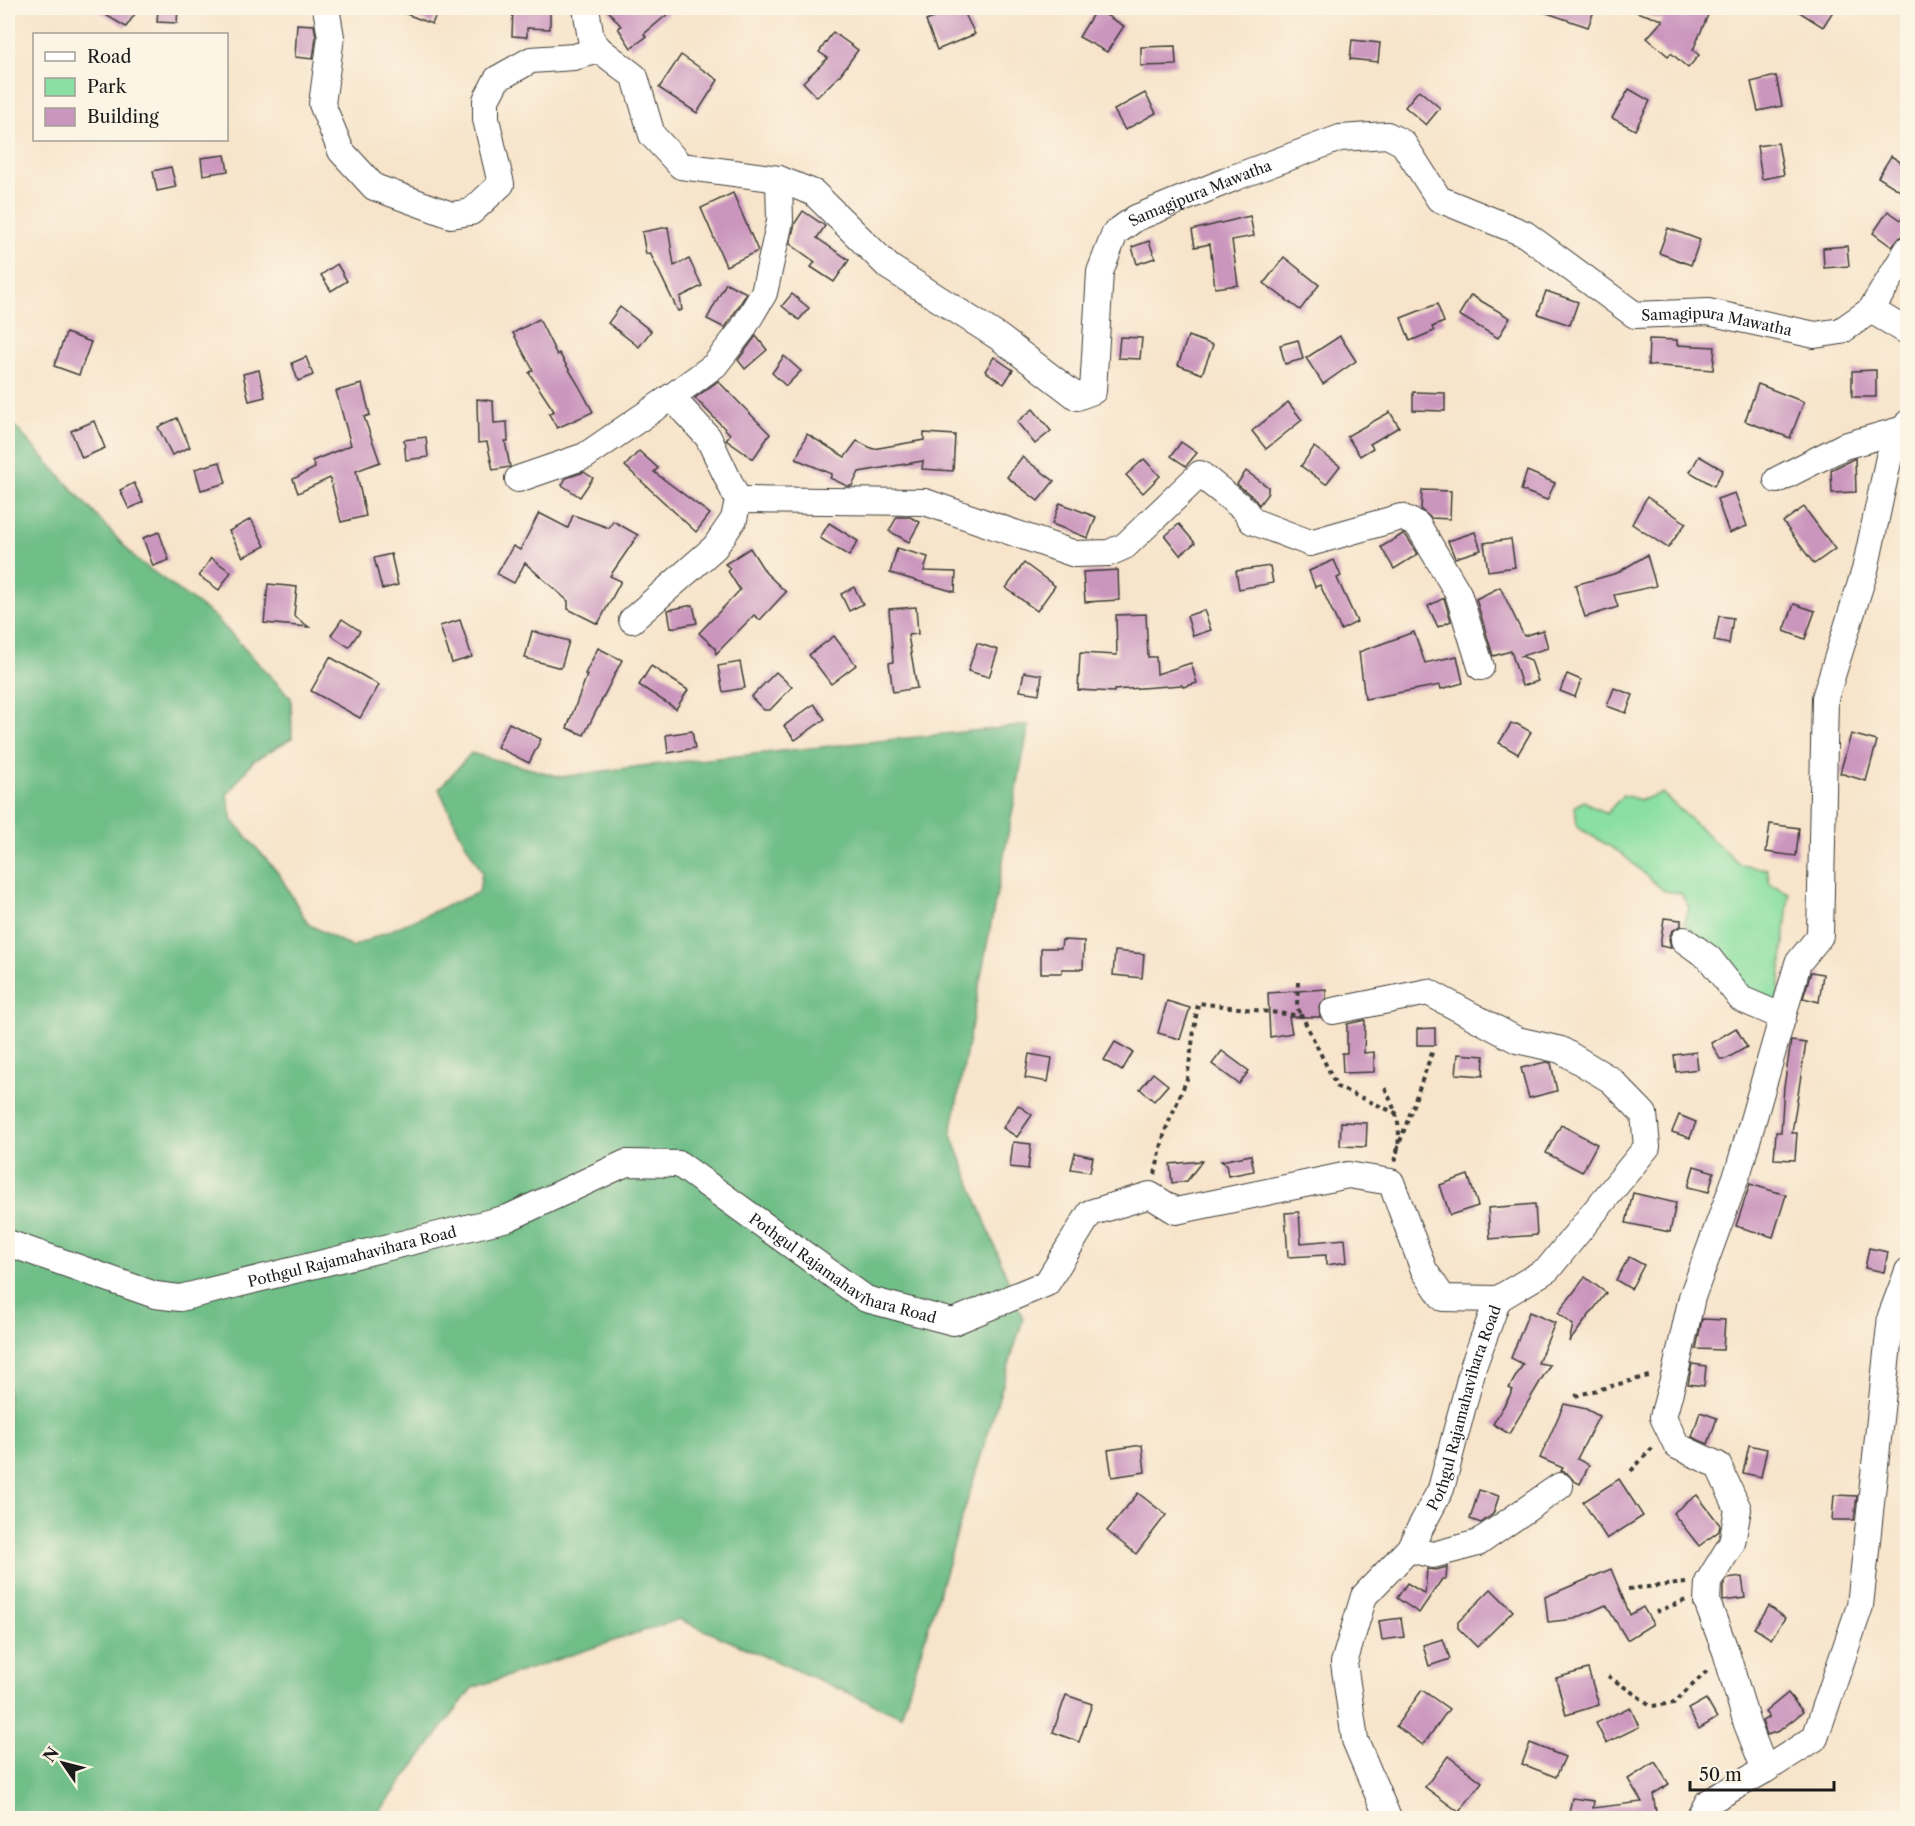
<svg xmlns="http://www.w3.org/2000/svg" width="1915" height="1826" viewBox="0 0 1915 1826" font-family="'Libre Caslon Text',serif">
<rect width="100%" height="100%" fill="#fcf5e5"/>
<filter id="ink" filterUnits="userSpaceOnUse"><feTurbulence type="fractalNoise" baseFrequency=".0167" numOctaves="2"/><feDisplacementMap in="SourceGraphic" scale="12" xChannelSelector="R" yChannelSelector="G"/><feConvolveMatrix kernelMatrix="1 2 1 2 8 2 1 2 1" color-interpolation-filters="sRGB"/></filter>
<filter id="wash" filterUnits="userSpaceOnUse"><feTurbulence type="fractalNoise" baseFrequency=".008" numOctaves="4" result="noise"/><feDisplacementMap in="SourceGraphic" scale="24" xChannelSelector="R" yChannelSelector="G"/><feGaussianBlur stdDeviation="1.35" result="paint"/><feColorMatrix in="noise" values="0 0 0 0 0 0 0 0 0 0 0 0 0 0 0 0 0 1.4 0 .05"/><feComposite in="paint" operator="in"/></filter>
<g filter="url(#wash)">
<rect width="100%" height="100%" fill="#f7e4cb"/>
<!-- green -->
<path fill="#8adfa2" stroke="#537e5f" stroke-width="1.5" d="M1662,793L1740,865L1767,869L1770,884L1789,893L1777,1009L1745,994L1722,959L1684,923L1689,908L1681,893L1664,891L1621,853L1577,827L1575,806L1584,801L1606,814L1623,795L1641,800Z"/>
<!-- forest -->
<path fill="#6fbe88" stroke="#466d52" stroke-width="1.5" d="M8,419L136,559L214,616L291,698L292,738L253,761L227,795L233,821L279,874L308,924L352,947L479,892L482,872L459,832L439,789L471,753L561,777L641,766L1029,725L951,1133L1023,1319L901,1716L679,1619L472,1688L375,1818H8Z"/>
<g id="blocks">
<!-- building -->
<g fill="#cb96be">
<path d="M94,8H139L126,27Z"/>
<path d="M158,8H178L177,23L157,22Z"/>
<path d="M391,8H439L432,24Z"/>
<path d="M513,8H550V29L527,28V37L512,36Z"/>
<path d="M606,8H675L644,34L646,37L631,48L618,28L621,26Z"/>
<path d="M959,8H962L975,34L937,50L926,21Z"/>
<path d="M1538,8H1595L1588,27L1538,10Z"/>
<path d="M1636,8H1689L1708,15L1693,50L1699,55L1688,68L1671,53L1668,56L1647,38L1663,20L1636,12Z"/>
<path d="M1793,8H1835L1823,27Z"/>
<path d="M1096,9L1124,26L1107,52L1079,37Z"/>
<path d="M297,24L314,25L316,37L313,59L295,57Z"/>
<path d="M833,32L858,50L840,75L817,97L803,82L828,58L819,52Z"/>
<path d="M1352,40L1380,43L1378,62L1350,59Z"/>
<path d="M1175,46L1176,65L1141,66V47Z"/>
<path d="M681,55L718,80L697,113L659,88Z"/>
<path d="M1776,76L1782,106L1758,111L1751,82Z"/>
<path d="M1629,89L1650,101L1635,130L1612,118Z"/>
<path d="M1419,90L1440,108L1426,125L1405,107Z"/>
<path d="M1145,93L1156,113L1125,130L1114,110Z"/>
<path d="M1778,143L1784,175L1762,179L1757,146Z"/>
<path d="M225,155L228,171L203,175L201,158Z"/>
<path d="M1891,156L1908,167V196L1878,177Z"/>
<path d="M171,167L176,187L157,191L153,171Z"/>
<path d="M733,193L758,251L726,266L701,208Z"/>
<path d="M803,211L825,226L817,238L849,260L834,282L811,267L815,262L790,244L795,223Z"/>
<path d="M1888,211L1908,225L1902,235L1892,247L1873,233Z"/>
<path d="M1250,216L1254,236L1232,240L1238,285L1215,288L1210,244L1195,247L1192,230Z"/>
<path d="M668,227L674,266L689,259L702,286L680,297L682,310L678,311L650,253L646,254L642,232Z"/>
<path d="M1668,228L1700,240L1691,265L1659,253Z"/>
<path d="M1149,241L1155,258L1137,264L1132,247Z"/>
<path d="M1847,246L1849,266L1824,268L1823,248Z"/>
<path d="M1284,257L1319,285L1300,310L1264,283Z"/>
<path d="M337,264L347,281L331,291L321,275Z"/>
<path d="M726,283L747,293L725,328L707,319Z"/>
<path d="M1546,291L1578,302L1570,325L1538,314Z"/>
<path d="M792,294L809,308L799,320L782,306Z"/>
<path d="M1471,295L1510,318L1498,338L1459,315Z"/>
<path d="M1437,304L1444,322L1432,327L1434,331L1410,341L1401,318Z"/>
<path d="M620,307L651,331L639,347L608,323Z"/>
<path d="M539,319L557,355L559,353L579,386L593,412L557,428L549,414L554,411L529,373L533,370L513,333Z"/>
<path d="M66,333L91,342L79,375L54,366Z"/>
<path d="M756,336L767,350L745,369L738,360Z"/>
<path d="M1188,336L1213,345L1202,374L1178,365Z"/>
<path d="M1340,336L1356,361L1323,384L1306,358Z"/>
<path d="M1120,337L1142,338L1140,359L1118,358Z"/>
<path d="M1649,339L1677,340V345L1715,347L1713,370L1648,365Z"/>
<path d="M1298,340L1303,359L1285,364L1280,345Z"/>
<path d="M784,356L801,371L786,386L772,373Z"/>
<path d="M306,357L313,375L298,381L292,363Z"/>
<path d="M994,357L1013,370L1004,384L985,371Z"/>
<path d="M259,370L265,397L249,401L243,374Z"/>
<path d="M1876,370V397H1852V371Z"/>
<path d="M718,381L770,434L753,459L726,440L730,434L695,398Z"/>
<path d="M362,384L370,415L364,417L380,462L356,471L366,516L341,522L330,478L298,493L293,479L315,468L312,461L351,445L336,391Z"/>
<path d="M1758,384L1804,402L1790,438L1745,421Z"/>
<path d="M1413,392L1445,393V411L1413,410Z"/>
<path d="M477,399L493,401L494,423L507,422L508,441H505L510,467L493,470L487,442L478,443Z"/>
<path d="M1288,402L1302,420L1266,449L1252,431Z"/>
<path d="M1033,409L1051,431L1035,444L1017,422Z"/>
<path d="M1390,412L1399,427L1370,444L1373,448L1360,456L1347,436Z"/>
<path d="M177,418L190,447L172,455L158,427Z"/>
<path d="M94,421L105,448L82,458L71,431Z"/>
<path d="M924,433L955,435L953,471L922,469L923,461L859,472L852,486H847L830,478L832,474L796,459L807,434L845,457L857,441L873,449L924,440Z"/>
<path d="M426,437L428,457L406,460L404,440Z"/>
<path d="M1181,442L1197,453L1186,466L1171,456Z"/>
<path d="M1314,447L1340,466L1326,484L1301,466Z"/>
<path d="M639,451L658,468L654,472L710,514L696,532L625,466Z"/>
<path d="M1699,456L1723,470L1714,486L1690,472Z"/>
<path d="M1022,457L1054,481L1038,501L1007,477Z"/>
<path d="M1855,458L1856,492L1832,493L1831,470Z"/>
<path d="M1144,459L1160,476L1143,493L1126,475Z"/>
<path d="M220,462L226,483L201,490L195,469Z"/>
<path d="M1246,471L1268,487V493L1259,505L1253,497L1237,484Z"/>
<path d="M1527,471L1555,483L1547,500L1521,490Z"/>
<path d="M584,472L593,478L580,497L562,485L566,478Z"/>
<path d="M134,483L143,502L129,509L120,490Z"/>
<path d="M1422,490L1451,491L1450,519L1431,518L1421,510Z"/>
<path d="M1735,493L1747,526L1729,533L1717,499Z"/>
<path d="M1647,497L1686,523L1668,548L1632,524Z"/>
<path d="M1060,503L1096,517L1088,538L1052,524Z"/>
<path d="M1804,507L1835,549L1814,564L1783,522Z"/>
<path d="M539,513L568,528L573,515L609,528L613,521L638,535L610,576L621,581L598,624L568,609V601L525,563L514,583L497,574L513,546L520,550Z"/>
<path d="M897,517H910L920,522L909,542L889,531Z"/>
<path d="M251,519L265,546L243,557L229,531Z"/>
<path d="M829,523L858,541L849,556L820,538Z"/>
<path d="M1179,524L1195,543L1180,555L1165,536Z"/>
<path d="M159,532L169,560L153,566L143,538Z"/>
<path d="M1475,532L1481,550L1455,558L1448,541Z"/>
<path d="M1403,534L1407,537L1418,554L1394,569L1381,547Z"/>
<path d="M1511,539L1515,567L1488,571L1484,543Z"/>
<path d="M750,548L766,573L786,592L760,620L754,615L716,654L715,648L699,633L740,590L728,571L730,568L725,564Z"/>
<path d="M897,548L928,557L924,571L956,572L955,592L890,573Z"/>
<path d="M391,554L398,585L382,589L374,558Z"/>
<path d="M1647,555L1656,586L1614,595L1618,607L1585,617L1575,585L1617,573Z"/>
<path d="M211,558L231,572L219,590L199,576Z"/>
<path d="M1334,560L1341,576L1337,578L1357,622L1341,630L1320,585L1315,587L1309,571Z"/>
<path d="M1024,563L1055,586L1037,611L1006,588Z"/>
<path d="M1270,566L1273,583L1239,589L1236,571Z"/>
<path d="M1118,570L1119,600L1085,602L1083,572Z"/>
<path d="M268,584L297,587L294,616L309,627L264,623Z"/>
<path d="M854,587L863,604L849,611L841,594Z"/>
<path d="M1500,587L1524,636L1543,630L1548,648L1521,656L1531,660L1538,681L1522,686L1511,651L1493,656L1476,599Z"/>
<path d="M1444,598L1451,621L1438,627L1428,606Z"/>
<path d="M1794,604L1815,611L1805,639L1784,631Z"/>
<path d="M693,605L697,623L671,628L668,610Z"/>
<path d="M916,607L918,634L908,635L917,688L893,692L889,663L893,662L889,609Z"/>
<path d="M1204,610L1211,630L1193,636L1187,616Z"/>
<path d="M1146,614L1148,657H1156L1157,674L1191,663L1197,683L1183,687L1182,685L1114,690V692L1078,690L1080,653L1117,655L1116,615Z"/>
<path d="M1719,616L1733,618L1729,644L1714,641Z"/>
<path d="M342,619L360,631L349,647L331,635Z"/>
<path d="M460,620L472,657L452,663L440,626Z"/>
<path d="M532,631L569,641L561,668L525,658Z"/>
<path d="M1414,632L1425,663L1457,656L1463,683L1441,689L1440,685L1365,699L1359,652Z"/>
<path d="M834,636L856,665L831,684L809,655Z"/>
<path d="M977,643L998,650L989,677L968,671Z"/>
<path d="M598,648L622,660L584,735L567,728L587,675L585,674Z"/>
<path d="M330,657L379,685L360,718L311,691Z"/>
<path d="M740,662L745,688L723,692L718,666Z"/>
<path d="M651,666L688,690L676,709L639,685Z"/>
<path d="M776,672L792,687L770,710H764L751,697Z"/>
<path d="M1024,672L1042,675L1039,694L1020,691Z"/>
<path d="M1567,674L1581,680L1575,697L1560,691Z"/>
<path d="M1614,688L1633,695L1626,713L1607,706Z"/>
<path d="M814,704L825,719L795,740L784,726Z"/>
<path d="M509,723L541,739L529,763L497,747Z"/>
<path d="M1511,724H1517L1531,732L1518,754L1499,743Z"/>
<path d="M692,731L695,748L668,753L666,735Z"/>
<path d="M1851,734L1877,741L1866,781L1840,773Z"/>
<path d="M1770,824L1799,828L1796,856L1766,852Z"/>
<path d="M1664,918L1681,920V926L1672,931L1669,938L1671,948L1660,946Z"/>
<path d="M1062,940L1084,941L1083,969H1062V973H1041V948H1061Z"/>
<path d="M1115,951L1144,954L1142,978L1113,975Z"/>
<path d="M1811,972L1823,974L1819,1002L1803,998Z"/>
<path d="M1326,989V998L1319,1007L1320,1017H1289L1292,1033L1270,1037L1268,993Z"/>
<path d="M1167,1001L1190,1008L1180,1039L1158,1033Z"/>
<path d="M1365,1020L1364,1053L1374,1052V1072L1343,1073L1342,1053H1347V1024Z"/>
<path d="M1435,1028V1045H1417V1029Z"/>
<path d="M1736,1028L1747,1047L1726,1059H1720L1711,1043Z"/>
<path d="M1791,1041L1806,1043L1792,1133H1797L1795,1160L1774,1159L1776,1132H1781L1784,1087Z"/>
<path d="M1115,1042L1133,1052L1122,1071L1104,1060Z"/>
<path d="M1222,1051L1249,1071L1239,1084L1212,1064Z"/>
<path d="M1696,1052L1698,1069L1676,1072L1674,1055Z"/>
<path d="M1029,1054L1052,1058L1048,1082L1025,1078Z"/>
<path d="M1458,1054L1484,1056L1483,1076L1456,1074Z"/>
<path d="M1546,1062L1551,1063L1557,1091L1529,1098L1521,1068Z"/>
<path d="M1153,1073L1168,1085L1154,1101L1140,1089Z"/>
<path d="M1018,1105L1032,1115L1017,1137L1003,1128Z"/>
<path d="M1679,1115L1696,1122L1690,1138L1672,1132Z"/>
<path d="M1341,1122L1367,1123L1366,1147L1340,1146Z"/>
<path d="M1561,1125L1597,1144L1582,1172L1546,1153Z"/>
<path d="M1013,1142L1031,1144L1028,1169L1010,1167Z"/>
<path d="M1075,1153L1093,1157L1090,1172L1071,1169Z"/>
<path d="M1251,1155L1254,1171L1228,1176L1226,1164L1221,1161Z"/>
<path d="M1202,1161L1187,1181L1172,1183L1170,1164Z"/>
<path d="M1694,1166L1714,1172L1709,1192L1688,1187Z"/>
<path d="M1468,1175L1478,1206L1450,1215L1440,1185Z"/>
<path d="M1750,1184L1786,1195L1773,1237L1736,1226Z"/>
<path d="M1633,1193L1676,1203L1670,1232L1626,1223Z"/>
<path d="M1535,1204L1537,1235L1490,1239L1488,1208Z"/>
<path d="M1299,1212L1301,1243L1345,1239L1347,1262L1326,1265V1255L1288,1257L1285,1213Z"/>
<path d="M1869,1248L1888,1252L1884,1272L1865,1268Z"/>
<path d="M1629,1257L1644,1265L1631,1289L1616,1280Z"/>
<path d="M1585,1277L1606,1293L1569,1342L1573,1325L1558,1313Z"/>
<path d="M1529,1312L1555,1323L1538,1363L1550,1365L1509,1434L1493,1424L1513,1390L1509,1388L1523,1364L1511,1358Z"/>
<path d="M1702,1319L1725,1320L1723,1350L1696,1349Z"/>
<path d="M1692,1364L1706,1366L1704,1386L1688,1384Z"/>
<path d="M1564,1404L1586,1409L1599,1416L1577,1459L1589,1465L1580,1484L1574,1481L1567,1473L1561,1471L1563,1468L1540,1458Z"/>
<path d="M1700,1412L1717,1418L1708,1444L1692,1437Z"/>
<path d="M1142,1445L1145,1472L1112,1477L1108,1450Z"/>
<path d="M1749,1445L1767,1449L1761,1477L1743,1473Z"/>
<path d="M1619,1479L1643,1516L1607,1539L1583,1502Z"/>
<path d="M1479,1490L1499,1496L1493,1514L1481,1523L1470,1519Z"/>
<path d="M1138,1493L1166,1515L1136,1554L1107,1531Z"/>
<path d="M1697,1495L1720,1525L1719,1531L1699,1546L1673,1513Z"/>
<path d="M1834,1495L1857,1496L1854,1520H1832Z"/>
<path d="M1447,1567L1446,1579H1442L1419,1613L1397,1598L1407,1583L1425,1594L1427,1569L1436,1570Z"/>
<path d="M1611,1569L1630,1615L1643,1607L1653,1624L1627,1640L1606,1605L1574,1619L1548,1622L1545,1597Z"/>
<path d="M1742,1577L1745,1598L1723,1601V1587L1727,1579Z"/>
<path d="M1491,1589L1513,1611L1477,1647L1458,1628V1622Z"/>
<path d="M1769,1606L1785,1618L1771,1639L1754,1628Z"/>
<path d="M1401,1618L1404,1637L1382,1640L1379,1621Z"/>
<path d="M1443,1639L1450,1659L1429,1666L1423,1645Z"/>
<path d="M1588,1669L1599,1705L1566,1715L1556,1678Z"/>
<path d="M1422,1690L1449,1709L1423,1745L1396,1726Z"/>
<path d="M1788,1693L1803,1712L1779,1731L1767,1735L1762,1721L1769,1717L1765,1712Z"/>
<path d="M1066,1695L1092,1704L1079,1742L1053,1732Z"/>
<path d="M1706,1699L1717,1718L1699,1729L1688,1709Z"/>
<path d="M1630,1707L1639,1727L1606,1743L1596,1723Z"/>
<path d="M1530,1743L1565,1757L1556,1777L1522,1764Z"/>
<path d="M1448,1756L1482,1782L1459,1812L1425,1787Z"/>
<path d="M1655,1762L1669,1784L1653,1794L1657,1818H1568L1572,1798L1594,1801L1593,1808L1642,1802L1628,1779Z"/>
</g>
</g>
</g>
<g filter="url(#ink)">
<use href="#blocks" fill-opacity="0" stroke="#3d3a36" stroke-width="1.5"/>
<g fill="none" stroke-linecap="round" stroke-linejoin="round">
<!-- minor casing -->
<g stroke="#3d3a36" stroke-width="28">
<g id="minor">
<path d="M326,8L331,37L322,104L341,151L374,187L451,215L471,212L501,184L486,119V100L497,79L531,60L574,57L600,50"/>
<path id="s1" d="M586,8L591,39L600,50L635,77L652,135L681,166L779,179L814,193L889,267L1000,338L1077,397L1093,391L1100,272L1115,233L1136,218L1236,177L1340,138L1387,135L1403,143L1439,199L1525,234L1635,315L1708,312L1815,335L1841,331L1871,310L1908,249"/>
<path d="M1871,310L1908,332"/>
<path d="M518,479L585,456L671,397L715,365L742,330L764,293L780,221L779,179"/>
<path d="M1777,480L1844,446L1904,429"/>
<path d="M738,500L925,502L1075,554L1109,553L1125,546L1200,474L1244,509L1252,521L1310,543L1401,517L1418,525L1458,593L1481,667"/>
<path d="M632,620L715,547L734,519L738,500L708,437L671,397"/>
<path d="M1684,940L1709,958L1741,999L1783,1017"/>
<path d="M1333,1011L1428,992L1517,1040L1561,1050L1611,1080L1644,1114L1647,1147L1548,1269L1498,1299"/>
<path id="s2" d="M8,1243L155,1295L180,1298L508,1218L626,1163L679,1164L866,1299L953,1322L1047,1283L1090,1213L1150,1195L1176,1211L1348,1175L1391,1182L1424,1270L1443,1298L1498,1299"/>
<path d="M1409,1549L1433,1555L1478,1543L1560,1486"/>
<path d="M1765,1770L1747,1724L1726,1652L1707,1602L1708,1582L1732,1543L1738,1509L1718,1465L1677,1446L1663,1417L1676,1369L1692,1297L1739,1169L1798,963L1820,936L1825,698L1865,570L1889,457L1908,423"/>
<path id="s3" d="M1388,1818L1355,1740L1344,1663L1364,1596L1409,1549L1441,1489L1474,1364L1498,1299"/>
<path d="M1699,1818L1708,1802L1765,1770L1815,1738L1860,1606L1891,1316L1908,1271"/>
</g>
</g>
<!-- path -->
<g stroke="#3d3a36" stroke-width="4" stroke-dasharray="4.5 4.5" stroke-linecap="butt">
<path d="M1298,982L1297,1006L1301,1016"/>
<path d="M1385,1088C1400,1120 1402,1129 1395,1163"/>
<path d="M1397,1150L1433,1050"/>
<path d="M1155,1174L1165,1131L1187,1079L1198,1003L1302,1016L1337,1087L1398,1114"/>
<path d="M1575,1396L1652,1375"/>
<path d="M1631,1471L1654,1446"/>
<path d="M1628,1589L1686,1583"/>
<path d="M1656,1612L1686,1600"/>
<path d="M1608,1676L1652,1706L1674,1703L1708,1670"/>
</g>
<!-- minor -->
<use href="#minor" stroke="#fff" stroke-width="26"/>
</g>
</g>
<g text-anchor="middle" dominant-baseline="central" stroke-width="6" stroke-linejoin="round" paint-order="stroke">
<!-- street labels -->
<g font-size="15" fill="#1c1c1c" stroke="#fcf5e5">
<text stroke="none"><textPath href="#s1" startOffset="936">Samagipura Mawatha</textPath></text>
<text stroke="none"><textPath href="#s1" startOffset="1530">Samagipura Mawatha</textPath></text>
<text stroke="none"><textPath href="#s2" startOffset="358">Pothgul Rajamahavihara Road</textPath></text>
<text stroke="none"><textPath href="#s2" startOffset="898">Pothgul Rajamahavihara Road</textPath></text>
<text stroke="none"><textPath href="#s3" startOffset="450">Pothgul Rajamahavihara Road</textPath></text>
</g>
</g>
<!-- margin -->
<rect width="1915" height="1826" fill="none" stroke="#fcf5e5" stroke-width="30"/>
<!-- legend -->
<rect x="33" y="33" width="195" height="108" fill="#fcf5e5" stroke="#a29e95" stroke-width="1.5"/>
<rect x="45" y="52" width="30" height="9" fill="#ffffff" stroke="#a29e95" stroke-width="1.5"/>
<text x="87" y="63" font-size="18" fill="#1c1c1c">Road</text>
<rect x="45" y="78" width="30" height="18" fill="#8adfa2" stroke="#a29e95" stroke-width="1.5"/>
<text x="87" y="93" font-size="18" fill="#1c1c1c">Park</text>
<rect x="45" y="108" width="30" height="18" fill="#cb96be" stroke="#a29e95" stroke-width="1.5"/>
<text x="87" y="123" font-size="18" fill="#1c1c1c">Building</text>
<!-- north arrow -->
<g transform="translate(63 1763) rotate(305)" stroke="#fcf5e5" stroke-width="4.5" paint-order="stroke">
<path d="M0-4.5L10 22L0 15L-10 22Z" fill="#1c1c1c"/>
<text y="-9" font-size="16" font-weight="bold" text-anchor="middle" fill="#1c1c1c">N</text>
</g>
<!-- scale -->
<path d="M1690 1781v9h144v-9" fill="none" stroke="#1c1c1c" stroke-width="3"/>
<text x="1699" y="1781" font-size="18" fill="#1c1c1c" stroke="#fcf5e5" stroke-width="4.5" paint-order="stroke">50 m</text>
</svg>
